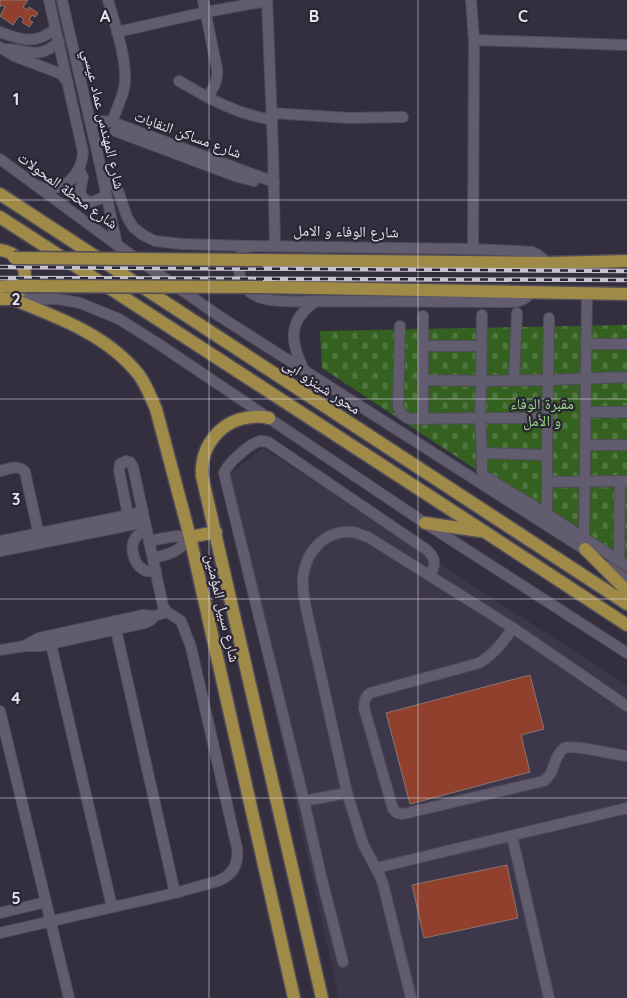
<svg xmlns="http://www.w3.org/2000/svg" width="627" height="998" viewBox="0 0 627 998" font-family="Quicksand,'Noto Naskh Arabic',sans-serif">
<defs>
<pattern id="cemetery-stones" width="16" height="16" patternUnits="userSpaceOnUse" patternTransform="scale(1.25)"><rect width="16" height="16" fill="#346020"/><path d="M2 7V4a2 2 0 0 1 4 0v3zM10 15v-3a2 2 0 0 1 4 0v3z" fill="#517741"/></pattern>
</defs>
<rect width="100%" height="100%" fill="#342f3e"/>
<!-- built -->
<path fill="#3d374b" d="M263,448L627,686V998H339L223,479Z"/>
<!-- cemetery -->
<path fill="url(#cemetery-stones)" d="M627,325V569L322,368L320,331Z"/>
<!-- building -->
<g fill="#90402c" stroke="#8a7570">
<path d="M0,0H28L23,7L28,10L29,7L38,13L35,17L32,15L29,20L33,22L29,27L22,22L24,19L19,16L13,25L0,16L5,7L2,5L0,7Z"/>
<path d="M530,675L544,729L521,735L530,772L410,804L386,713Z"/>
<path d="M507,865L518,918L424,938L412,885Z"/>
</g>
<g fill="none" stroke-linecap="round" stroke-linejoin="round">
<!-- minor casing -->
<g stroke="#504c59" stroke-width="12">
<g id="minor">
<path d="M62,0L101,169L117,245"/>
<path d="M108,0C115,25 129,63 124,89C121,100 116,111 112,122"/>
<path d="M203,0L217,69C218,80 215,88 207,97"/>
<path d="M267,0L273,149L275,246"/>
<path d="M471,0L474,40L473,249"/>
<path d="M0,32C21,40 36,45 55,29"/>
<path d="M117,32L206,12L267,1"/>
<path d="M474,40L627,45"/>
<path d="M0,47L14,56L59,73L63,76L68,83"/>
<path d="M8,49C31,51 39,59 59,42"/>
<path d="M179,81C212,100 234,113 272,120"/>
<path d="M272,113L350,118L403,117"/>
<path d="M90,121H101L112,122L274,182"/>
<path d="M115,131L235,176L254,181"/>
<path d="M0,159L117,245L216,314L590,553"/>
<path d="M79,169L83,177L80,192L83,198L89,202H92L106,196"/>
<path d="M101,169L110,179L118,191L127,217L133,227L143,235L155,241L182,244L248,246L473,249L517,251L532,252L538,255L548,263"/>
<path d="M38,186C42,187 47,188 51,188C70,188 82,169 83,152L49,0"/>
<path d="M248,246C241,252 238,260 239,270C242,308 289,301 316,301"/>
<path d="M16,299H58L80,303L119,319L157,343L425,523L627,653"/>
<path d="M482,315L481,381L548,380L547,455"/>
<path d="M423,316V419"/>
<path d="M549,318L548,380L627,377"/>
<path d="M400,326L398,404C399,412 402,416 410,419L480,418L482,453L547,455V514L627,566"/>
<path d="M586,344H627"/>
<path d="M423,346H482"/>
<path d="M304,370C290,342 287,321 316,301L510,302C519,302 526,300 531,292"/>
<path d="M423,380L481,381L480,418H547"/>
<path d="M514,380L517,313"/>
<path d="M586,412H627"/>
<path d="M586,445H627"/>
<path d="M482,453V471L484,476L547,514"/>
<path d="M0,471C9,469 18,464 25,472L40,540"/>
<path d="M547,482L627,481"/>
<path d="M147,530C143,532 139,533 136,537C129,546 133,564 144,570C147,572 152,571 156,571"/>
<path d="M584,538L587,293"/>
<path d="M0,541L143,512"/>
<path d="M149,541L176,536L190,537C179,552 170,554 153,558"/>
<path d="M0,551L145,522"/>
<path d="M619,561L620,481"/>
<path d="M607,566L627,580"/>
<path d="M114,621L175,893"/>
<path d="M513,628C503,642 494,654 479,663L370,693C365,697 364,701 364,708L393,809L397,813L403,814L544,781C555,772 552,764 559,754C559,753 563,749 564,748C574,744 614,755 627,756"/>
<path d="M51,644L112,907"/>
<path d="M26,645L39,638L143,615L154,616"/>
<path d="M0,650L25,646H41L145,623L151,620L154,616L167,612"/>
<path d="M0,711L69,998"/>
<path d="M347,793L304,801L224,473C228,463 249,444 260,441C263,441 264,441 268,442L427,550C437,559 435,565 430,576"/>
<path d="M304,801L322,880L343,962"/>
<path d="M512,836L549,998"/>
<path d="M376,868L627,808"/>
<path d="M0,913L46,902"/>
<path d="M0,933L175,893L218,881C233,875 239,864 237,848L191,647L181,621L167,612L163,606L133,467L130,462L126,461L120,464L119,470L128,515"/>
<path d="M411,998L383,884L380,876L363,844L347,793L306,608C304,598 302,588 303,577C306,551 326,529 353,532C358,533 363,536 368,537L513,628L627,706"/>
</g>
</g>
<!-- major casing -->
<g stroke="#504c59" stroke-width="15">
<g id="major">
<path d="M0,194L627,604"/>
<path d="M0,217L485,532L627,625"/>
<path d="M0,250C16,252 28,265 24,282C23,289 17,294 12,299H0"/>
<path d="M263,260L548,263L627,261"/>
<path d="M0,287L18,286"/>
<path d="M263,287L627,294"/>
<path d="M12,299C57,317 108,335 139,375C147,386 151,398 156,409L190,537L294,998"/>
<path d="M269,418C264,417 258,416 253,417C221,419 200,446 202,476L322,998"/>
<path d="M425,523L480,531"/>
<path d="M190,537L216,532"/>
<path d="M585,549L627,591"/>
</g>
</g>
<!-- minor -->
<use href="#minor" stroke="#625d6e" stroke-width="10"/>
<!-- major -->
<use href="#major" stroke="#a08a47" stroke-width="12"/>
<!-- rail casing -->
<g stroke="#c7c4cf" stroke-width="4.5">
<g id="rail">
<path d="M0,267L627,271"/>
<path d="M0,278L627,280"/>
</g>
</g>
<!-- rail -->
<use href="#rail" stroke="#2a2534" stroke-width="2.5" stroke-dasharray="8" stroke-linecap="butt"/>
<!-- major-bridge casing -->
<g stroke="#504c59" stroke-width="15" stroke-linecap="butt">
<g id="major-bridge">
<path d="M14,258L263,260"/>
<path d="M18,286L263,287"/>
</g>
</g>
<!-- major-bridge -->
<use href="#major-bridge" stroke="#a08a47" stroke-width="12"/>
</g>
<!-- grid -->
<path fill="none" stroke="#e6e3ed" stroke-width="1" stroke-opacity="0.55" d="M209,0V998M418,0V998M0,200H627M0,399H627M0,599H627M0,798H627"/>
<g text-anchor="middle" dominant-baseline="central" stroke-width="4.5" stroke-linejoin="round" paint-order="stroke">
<!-- street labels -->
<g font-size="15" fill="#e6e3ed" stroke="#2a2534">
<text transform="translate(104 119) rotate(77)">شارع المهندس عماد عيسي</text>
<text transform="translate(188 134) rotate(20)">شارع مساكن النقابات</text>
<text transform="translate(68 190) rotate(36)">شارع محطة المحولات</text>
<text transform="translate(346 231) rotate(1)">شارع الوفاء و الامل</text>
<text transform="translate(322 386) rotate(33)">محور شينزو ابى</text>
<text transform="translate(223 608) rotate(77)">شارع سبيل المؤمنين</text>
</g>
<!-- park labels -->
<g font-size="15" fill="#98dc7d" stroke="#2a2534">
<text x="542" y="403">مقبرة الوفاء<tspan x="542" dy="17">و الأمل</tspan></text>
</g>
</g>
<g font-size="16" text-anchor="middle" font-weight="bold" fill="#e6e3ed" stroke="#2a2534" stroke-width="4.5" stroke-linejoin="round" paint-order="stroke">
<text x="105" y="22">A</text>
<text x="314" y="22">B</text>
<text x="523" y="22">C</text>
<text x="16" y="105">1</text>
<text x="16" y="305">2</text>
<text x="16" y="505">3</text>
<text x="16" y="704">4</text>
<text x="16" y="904">5</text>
</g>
</svg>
